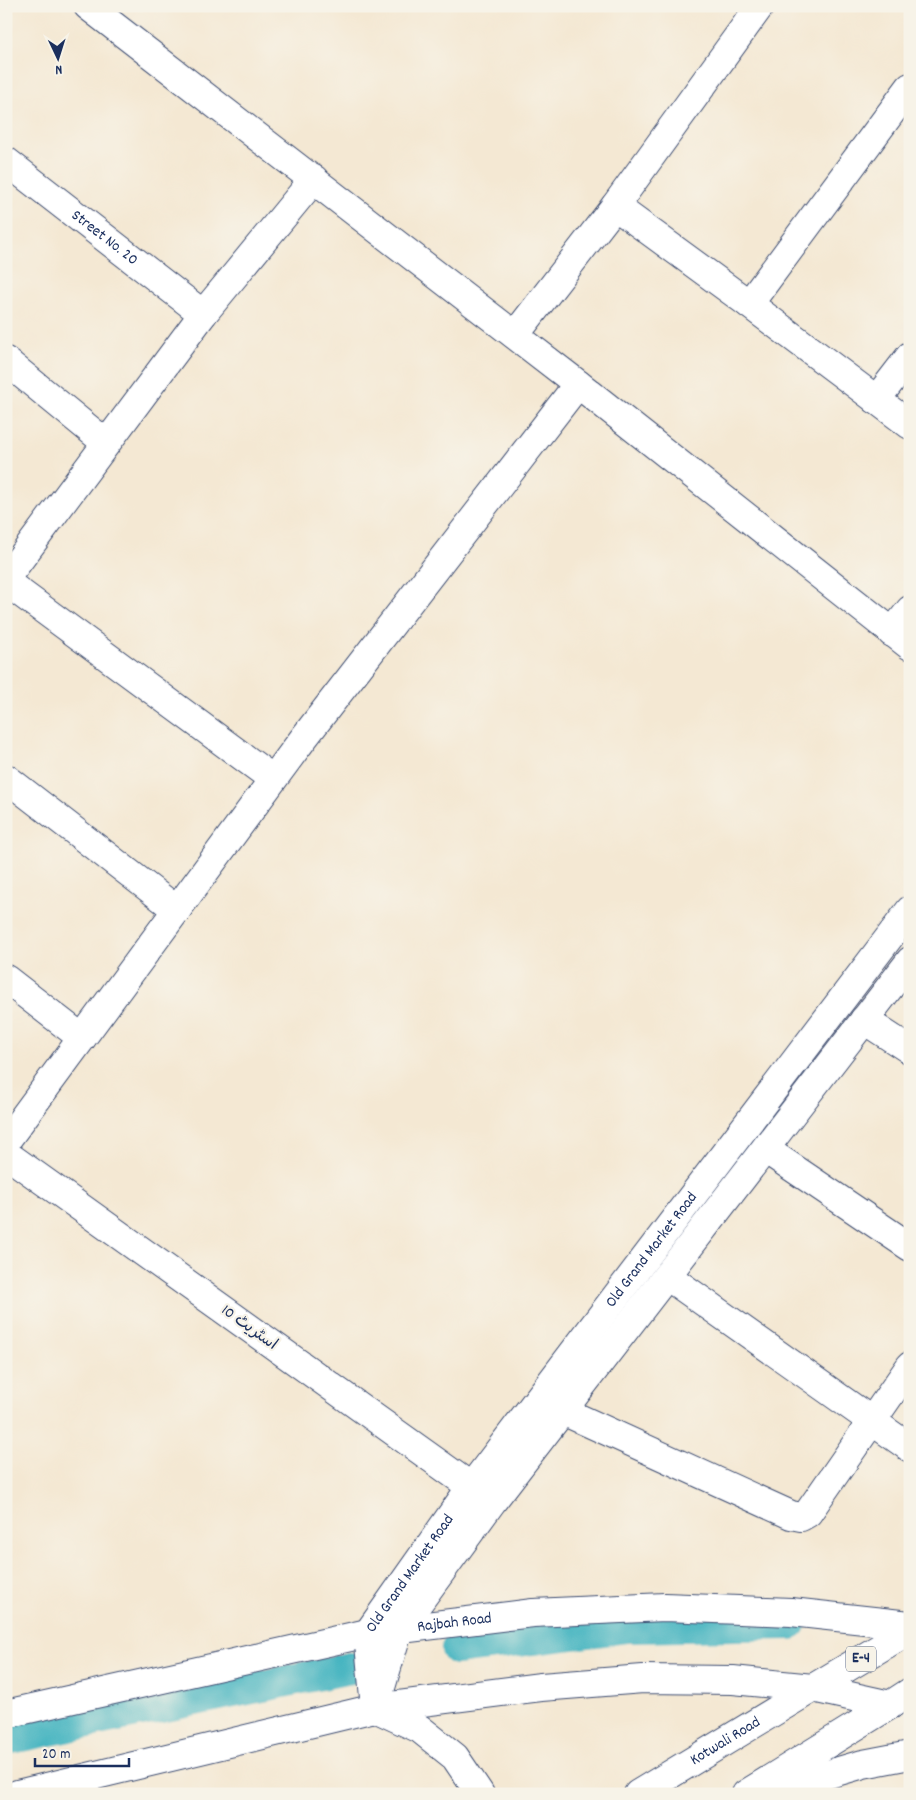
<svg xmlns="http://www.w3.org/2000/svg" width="916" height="1800" viewBox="0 0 916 1800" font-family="Dekko,'Playpen Sans Arabic',sans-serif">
<rect width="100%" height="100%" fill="#f7f3e8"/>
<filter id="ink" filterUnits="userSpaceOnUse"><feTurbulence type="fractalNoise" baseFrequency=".02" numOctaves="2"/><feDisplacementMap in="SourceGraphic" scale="10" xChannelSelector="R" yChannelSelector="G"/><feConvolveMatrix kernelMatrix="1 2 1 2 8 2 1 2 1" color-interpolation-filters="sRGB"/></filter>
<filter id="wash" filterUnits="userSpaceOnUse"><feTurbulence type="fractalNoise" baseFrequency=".0096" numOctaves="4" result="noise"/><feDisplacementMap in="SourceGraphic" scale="20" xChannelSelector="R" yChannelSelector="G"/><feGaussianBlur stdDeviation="1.12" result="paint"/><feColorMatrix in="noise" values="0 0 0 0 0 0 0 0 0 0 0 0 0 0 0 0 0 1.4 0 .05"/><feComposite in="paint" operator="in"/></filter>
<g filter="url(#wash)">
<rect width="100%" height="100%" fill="#f4e8d3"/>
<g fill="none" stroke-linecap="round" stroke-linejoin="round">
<!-- canal -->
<g stroke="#47b5c1" stroke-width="32">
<path d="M457,1649L627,1627L791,1624"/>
<path d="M6,1739L350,1668"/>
</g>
</g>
</g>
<g filter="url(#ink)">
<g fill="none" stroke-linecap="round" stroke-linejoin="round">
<!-- minor casing -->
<g stroke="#3c4b70" stroke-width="30">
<g id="minor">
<path d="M910,87L749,304L910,425"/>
<path id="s1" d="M6,161L203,314"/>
<path d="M615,206L749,304"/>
<path d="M515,335L615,206L760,6"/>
<path d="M6,361L106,443"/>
<path d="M876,400L910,356"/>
<path d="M6,578L203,314L314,179"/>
<path d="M6,582L273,779"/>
<path d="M892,633L910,610"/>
<path d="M6,778L177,910"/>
<path d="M6,979L82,1038"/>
<path d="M864,1020L910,1050"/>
<path d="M6,1141L303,739L578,384"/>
<path d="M765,1149L910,1247"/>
<path d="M6,1154L491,1501"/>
<path d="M667,1276L910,1448"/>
<path d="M563,1411L791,1515L801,1517L808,1513L910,1366"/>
</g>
</g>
<!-- tertiary casing -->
<g stroke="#3c4b70" stroke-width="30">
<g id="tertiary">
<path d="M88,6L578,384L910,646"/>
<path d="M379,1694L398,1631L492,1502L910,961"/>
<path id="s2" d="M375,1708L368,1633L471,1487L910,910"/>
</g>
</g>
<!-- primary casing -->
<g stroke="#3c4b70" stroke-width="30">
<g id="primary">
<path d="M375,1708L420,1729L455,1757L480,1794"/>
<path id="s3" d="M6,1714L368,1633L533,1613L665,1607L791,1612L910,1625"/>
<path d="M771,1791L863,1764L910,1755"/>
<path d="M17,1794L375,1708L541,1687L643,1679L733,1680L813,1688L890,1705"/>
<path id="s4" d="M638,1794L813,1688"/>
<path d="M746,1794L890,1705"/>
</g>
</g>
<!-- trunk casing -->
<g stroke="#3c4b70" stroke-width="30">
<g id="trunk">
<path d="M813,1688L910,1630"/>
<path d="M890,1705L910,1692"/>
</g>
</g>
<!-- minor -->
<use href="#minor" stroke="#fff" stroke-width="28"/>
<!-- tertiary -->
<use href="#tertiary" stroke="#fff" stroke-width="28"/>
<!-- primary -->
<use href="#primary" stroke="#fff" stroke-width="28"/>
<!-- trunk -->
<use href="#trunk" stroke="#fff" stroke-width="28"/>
</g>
</g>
<g text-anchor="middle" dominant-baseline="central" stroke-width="4.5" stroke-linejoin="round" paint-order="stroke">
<!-- shield labels -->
<rect fill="#f7f3e8" stroke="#5d6a87" stroke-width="1" x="846" y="1646.5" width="30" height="25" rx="4"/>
<g font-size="15" font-weight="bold" fill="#1b2f5e">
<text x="861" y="1659">E-4</text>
</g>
<!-- street labels -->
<g font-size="16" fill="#1b2f5e" stroke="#f7f3e8">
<text stroke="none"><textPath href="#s1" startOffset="125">Street No. 20</textPath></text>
<text stroke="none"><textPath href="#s2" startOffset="552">Old Grand Market Road</textPath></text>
<text transform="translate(249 1328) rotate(36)">اسٹریٹ 10</text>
<text stroke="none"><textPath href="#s2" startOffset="148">Old Grand Market Road</textPath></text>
<text stroke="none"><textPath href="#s3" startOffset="458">Rajbah Road</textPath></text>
<text stroke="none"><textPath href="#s4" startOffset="102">Kotwali Road</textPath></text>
</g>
</g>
<!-- margin -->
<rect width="916" height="1800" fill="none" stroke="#f7f3e8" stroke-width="25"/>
<!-- north arrow -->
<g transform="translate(58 58) rotate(176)" stroke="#f7f3e8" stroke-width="4" paint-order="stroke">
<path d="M0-4L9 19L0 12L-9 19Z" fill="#1b2f5e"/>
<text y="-8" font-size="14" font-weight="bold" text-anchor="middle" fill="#1b2f5e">N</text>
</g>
<!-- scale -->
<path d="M35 1758v8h94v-8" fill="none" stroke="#1b2f5e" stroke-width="2.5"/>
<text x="42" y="1758" font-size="15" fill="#1b2f5e" stroke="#f7f3e8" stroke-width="4" paint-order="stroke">20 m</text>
</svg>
